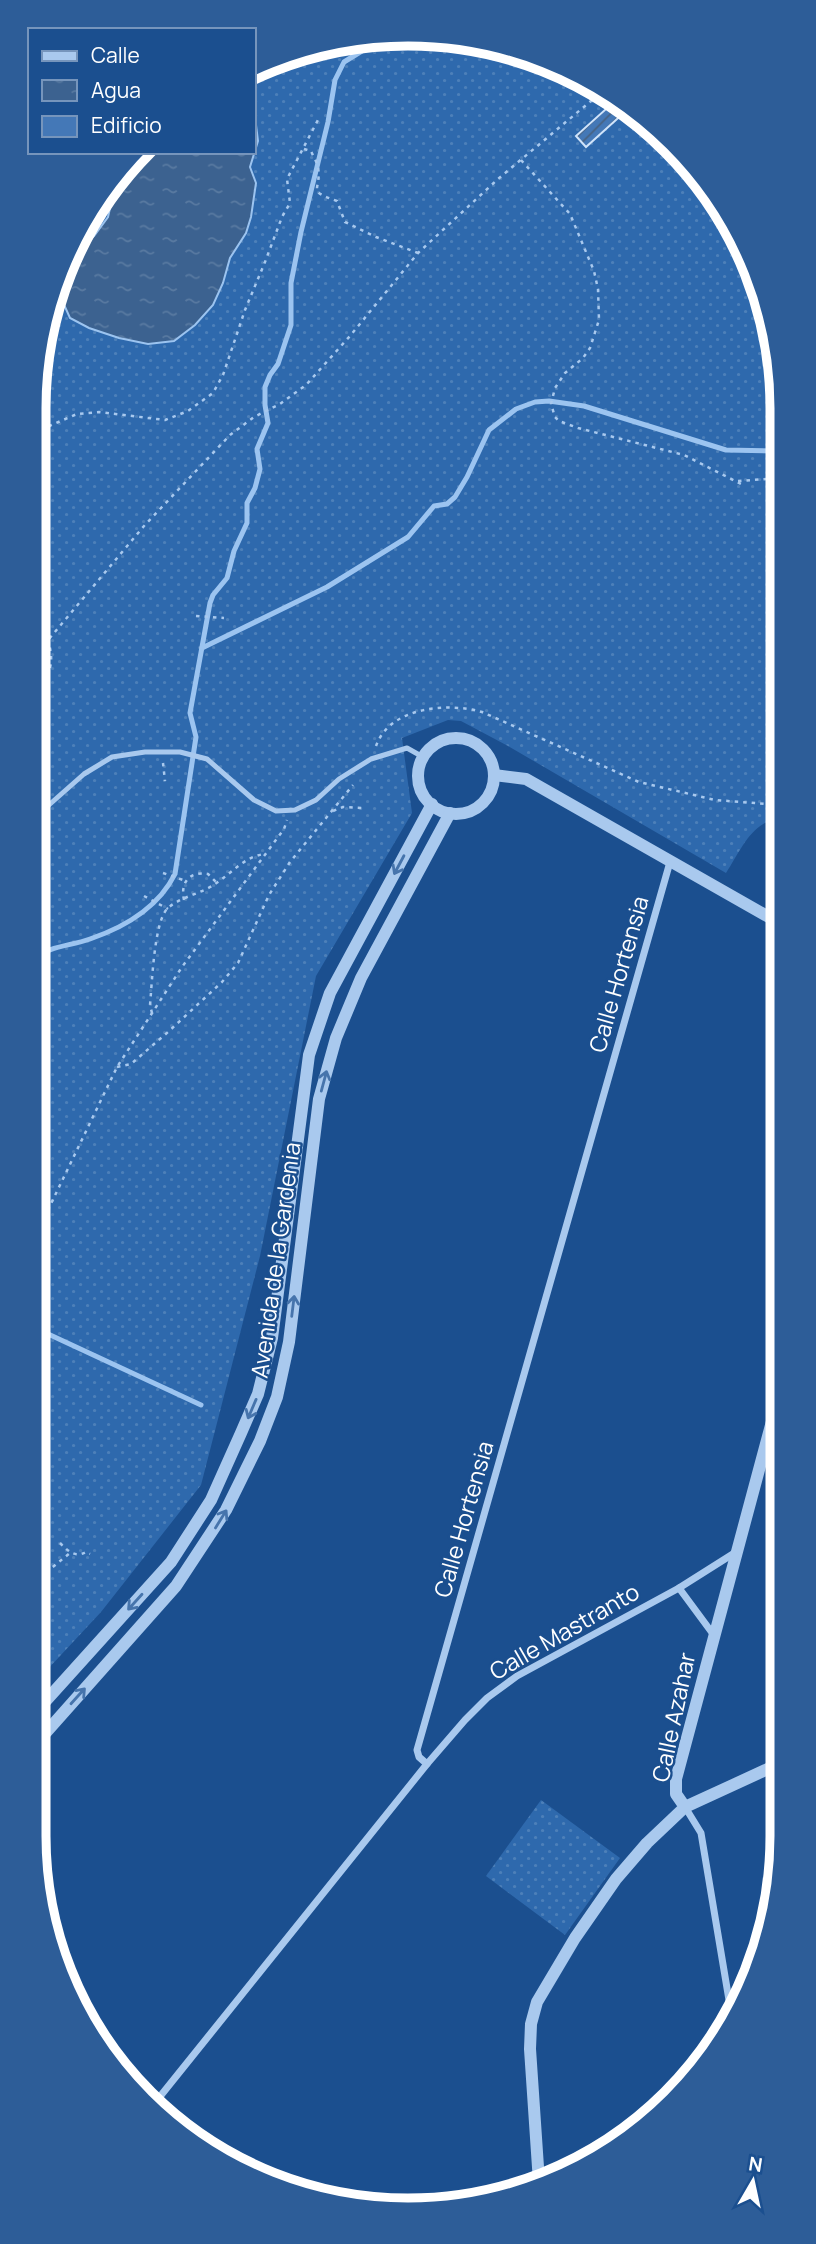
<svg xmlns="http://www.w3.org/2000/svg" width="816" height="2244" viewBox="0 0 816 2244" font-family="Manrope,sans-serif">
<defs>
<pattern id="grass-dots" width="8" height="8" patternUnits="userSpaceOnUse" patternTransform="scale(1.75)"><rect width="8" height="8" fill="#2e69ad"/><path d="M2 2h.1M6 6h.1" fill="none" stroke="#4d80b9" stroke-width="1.8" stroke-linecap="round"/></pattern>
<pattern id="water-ripples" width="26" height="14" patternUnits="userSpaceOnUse" patternTransform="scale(1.75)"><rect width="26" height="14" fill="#3c6290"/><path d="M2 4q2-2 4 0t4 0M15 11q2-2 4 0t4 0" fill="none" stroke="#597aa1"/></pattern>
<pattern id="building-hatch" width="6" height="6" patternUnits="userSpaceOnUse" patternTransform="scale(1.75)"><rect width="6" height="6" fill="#4478b7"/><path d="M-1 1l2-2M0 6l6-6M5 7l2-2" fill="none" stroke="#486282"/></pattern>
</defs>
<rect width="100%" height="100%" fill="#1b4f8f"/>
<!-- grass -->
<g fill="url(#grass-dots)">
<path d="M359,37L505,46L596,84L689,161L744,243L779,359L780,818C751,822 741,850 726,873L508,746L461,721L448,720L402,738L412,813L316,976L260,1256L201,1485L101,1612L33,1685V408L46,311L110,180L142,152H254V72Z"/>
<path d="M541,1800L620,1858L565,1935L486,1876Z"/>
</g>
<!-- water -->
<path fill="url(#water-ripples)" stroke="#9cc4f0" stroke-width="2" d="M254,109L258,141L250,167L256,183L251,217L246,233L230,258L223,283L213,305L195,325L174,341L148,344L119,338L89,328L70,318L57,289L75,252L94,236L108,217L118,173L142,152H254Z"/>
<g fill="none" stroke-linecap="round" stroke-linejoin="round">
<!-- stream -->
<g stroke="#9cc4f0" stroke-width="5">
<path d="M202,648L327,587L408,537L434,506L447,504L455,497L467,477L489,430L516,409L535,402L549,401L584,406L726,450L780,451"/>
<path d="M33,958C51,946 70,946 90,939C125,927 158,908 175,874L196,737L190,713L210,603L213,595L227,578L234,551L247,523V503L255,488L260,469L257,449L268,423L265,405V387L270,375L278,364L291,325V283L301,232L328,122L335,80L344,62L383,38"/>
<path d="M33,1327L201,1405"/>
</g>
</g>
<!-- building -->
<path fill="url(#building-hatch)" stroke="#cfe3fa" stroke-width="2" d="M616,100L627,110L586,147L576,136Z"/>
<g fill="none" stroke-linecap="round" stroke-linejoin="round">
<!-- path -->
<g stroke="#a9c9ee" stroke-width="2.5" stroke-dasharray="3.5 5" stroke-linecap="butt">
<path d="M304,149L311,151C313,156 317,162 318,167C322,191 305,190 337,201L345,222L376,237L418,253"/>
<path d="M521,160L570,214L594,271L598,289L599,320L590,348L583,358L565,373L555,388L551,404L555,417L559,421L578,428L684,455L743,485"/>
<path d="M33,433L77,414L99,412L165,420L188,411L213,393L223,375L245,310L265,262L282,217L290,203L287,179L320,116"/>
<path d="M738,481L780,478"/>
<path d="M196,616L224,618"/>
<path d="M33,658L144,526L230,435L254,417L280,404L306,385L350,336L418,253L498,179L604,90"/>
<path d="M33,697C48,678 56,665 48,641"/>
<path d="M376,746C390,707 447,702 482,712L639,782L715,800L780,805"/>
<path d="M163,763L165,781"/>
<path d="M333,811L343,807L363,808"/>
<path d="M163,873L186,881"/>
<path d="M144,896L168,909"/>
<path d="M184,900C180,882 190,871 208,874L216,882"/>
<path d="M152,1013L150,1005C152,984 154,923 167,909C179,897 201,894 215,884C232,873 245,856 265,854"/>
<path d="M117,1067L131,1064L168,1032L222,982L238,963L269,895L290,862L353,785"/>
<path d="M33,1241L117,1067L182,967L284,829L287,820"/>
<path d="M60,1543C68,1551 75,1558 86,1552L90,1554"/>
<path d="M39,1579L48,1591"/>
<path d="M33,1583L70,1553"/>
</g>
<!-- service -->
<path stroke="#a9c9ee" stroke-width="5" d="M33,819L84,774L112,757L145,752H180L207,759L254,800L276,811L295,810L316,800L339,779L371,759L407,748L423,757"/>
<!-- minor -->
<g stroke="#a9c9ee" stroke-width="7">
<path d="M679,1588L713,1634"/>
<path d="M427,1764L419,1757L417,1750L670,862"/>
<path d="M685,1807L701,1833L732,2018"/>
<path d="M154,2104L427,1764L465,1720L487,1698L517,1676L679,1588L736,1552"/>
</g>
<!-- tertiary -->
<g stroke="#a9c9ee" stroke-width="12">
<circle cx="456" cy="776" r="38"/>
<path d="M494,775L526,779L781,924"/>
<path d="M33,1715L171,1562L211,1500L241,1433L258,1394L272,1338L309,1055L330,993L432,804"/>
<path d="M33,1747L176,1586L226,1510L260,1441L277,1397L289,1342L319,1099L336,1038L361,978L450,813"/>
<path d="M685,1807L783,1762"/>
<path d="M539,2182L530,2049L531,2024L537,2002L575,1938L616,1879L647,1843L685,1807L676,1794V1779L782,1384"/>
</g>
</g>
<!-- one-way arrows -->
<defs><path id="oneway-shaft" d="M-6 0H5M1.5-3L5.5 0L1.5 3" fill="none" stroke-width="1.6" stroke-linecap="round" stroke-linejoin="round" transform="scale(1.75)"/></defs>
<g stroke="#4674ac">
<use href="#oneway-shaft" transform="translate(399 865) rotate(118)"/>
<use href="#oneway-shaft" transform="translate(324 1081) rotate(-75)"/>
<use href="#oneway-shaft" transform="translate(293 1306) rotate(-83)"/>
<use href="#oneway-shaft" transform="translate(252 1409) rotate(113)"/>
<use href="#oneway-shaft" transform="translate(221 1519) rotate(-58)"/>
<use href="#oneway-shaft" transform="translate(135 1602) rotate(132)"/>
<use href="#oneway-shaft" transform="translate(78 1696) rotate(-48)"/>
</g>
<g text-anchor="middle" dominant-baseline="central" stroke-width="5" stroke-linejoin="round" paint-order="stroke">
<!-- street labels -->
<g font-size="23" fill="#fff" stroke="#1b4f8f">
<text transform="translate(618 974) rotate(-74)">Calle Hortensia</text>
<text transform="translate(275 1260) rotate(-82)">Avenida de la Gardenia</text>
<text transform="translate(463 1519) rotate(-74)">Calle Hortensia</text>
<text transform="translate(564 1631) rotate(-30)">Calle Mastranto</text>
<text transform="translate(673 1717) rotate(-78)">Calle Azahar</text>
</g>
</g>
<!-- crop -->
<path d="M0 0H816V2244H0ZM408 46H408A362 362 0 0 1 770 408V1836A362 362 0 0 1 408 2198H408A362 362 0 0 1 46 1836V408A362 362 0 0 1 408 46Z" fill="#2d5d98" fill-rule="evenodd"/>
<path fill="none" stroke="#fff" stroke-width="9" d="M408 46H408A362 362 0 0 1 770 408V1836A362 362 0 0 1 408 2198H408A362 362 0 0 1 46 1836V408A362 362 0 0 1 408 46Z"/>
<!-- legend -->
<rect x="28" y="28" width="228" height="126" fill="#1b4f8f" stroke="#7695bc" stroke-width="2"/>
<rect x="42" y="51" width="35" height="10" fill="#a9c9ee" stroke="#7695bc" stroke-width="2"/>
<text x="91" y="63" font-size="21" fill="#ffffff">Calle</text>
<rect x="42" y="80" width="35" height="21" fill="url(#water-ripples)" stroke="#7695bc" stroke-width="2"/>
<text x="91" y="98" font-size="21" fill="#ffffff">Agua</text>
<rect x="42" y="116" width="35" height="21" fill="#4478b7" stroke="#7695bc" stroke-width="2"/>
<text x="91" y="133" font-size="21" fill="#ffffff">Edificio</text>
<!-- north arrow -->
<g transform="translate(753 2181) rotate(9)" stroke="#1b4f8f" stroke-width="5" paint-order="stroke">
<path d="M0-5L12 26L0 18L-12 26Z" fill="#ffffff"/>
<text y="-10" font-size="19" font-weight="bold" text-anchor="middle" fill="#ffffff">N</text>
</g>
</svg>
